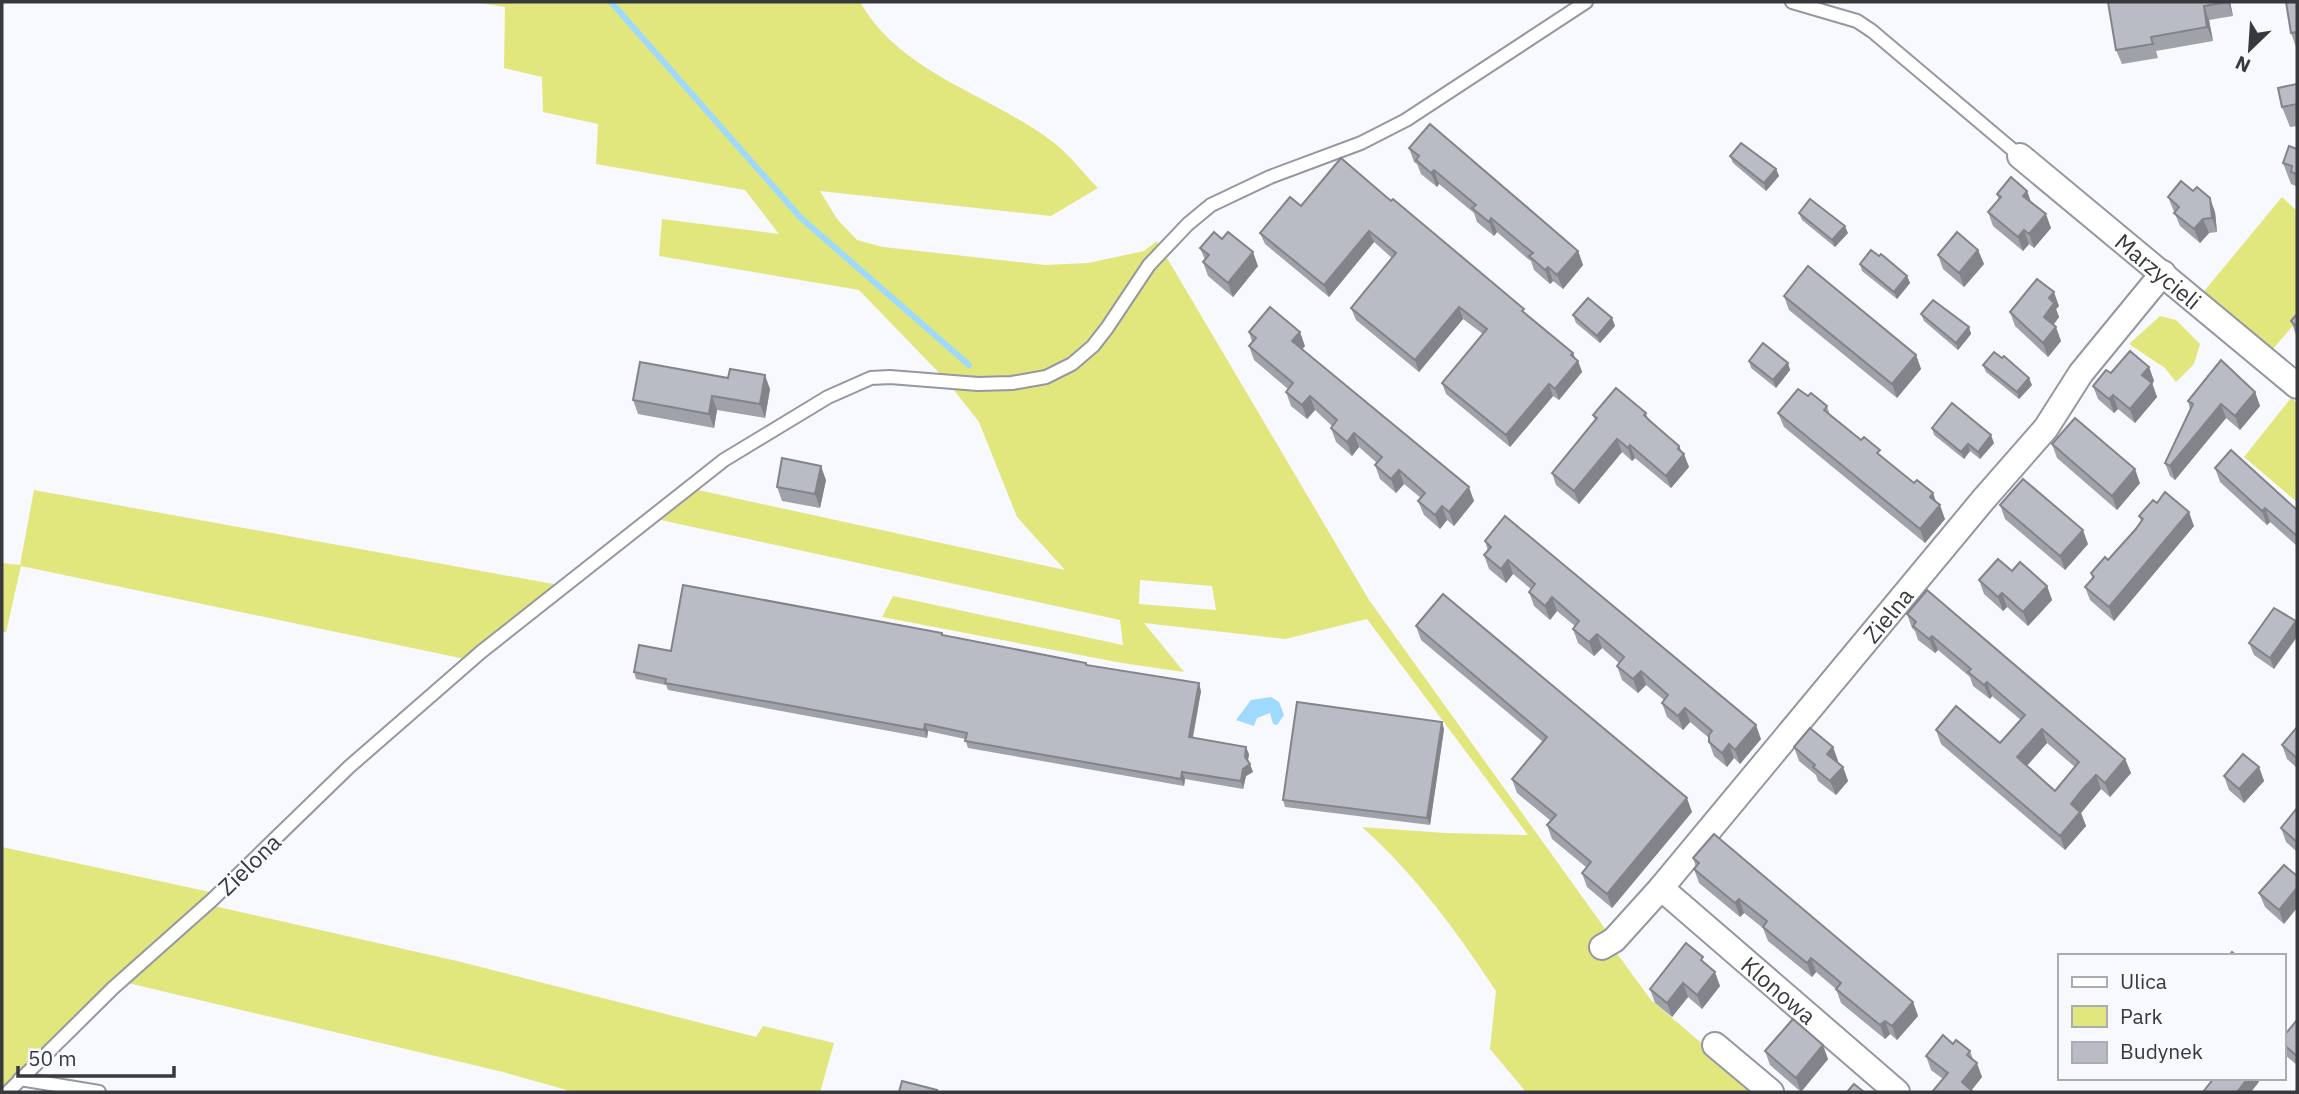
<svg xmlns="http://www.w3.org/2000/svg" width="2299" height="1094" viewBox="0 0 2299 1094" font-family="'IBM Plex Sans',sans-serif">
<rect width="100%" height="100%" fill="#f7f9ff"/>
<!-- green -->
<g fill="#e1e67d" fill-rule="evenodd">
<path d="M474,2H860C901,74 990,94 1053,142C1069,154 1083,173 1098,188L1051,216L820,191L837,219L857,240L883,247L1045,265L1088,263L1144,251L1157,241L1369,600L1606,930L1602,933L1651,1000L1759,1092H1526L1490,1049L1496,991C1457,932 1415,874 1362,827L1445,833L1528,835L1367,619L1285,639L1144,623L1184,672L1122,663L882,617L893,596L1123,645L1120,620L661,520L698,490L1065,570L1017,517L979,422L946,380L859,290L659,256L662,219L779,234L745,190L596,164L598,124L543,112L542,77L504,68L505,7ZM1140,580L1212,586L1216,610L1139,604Z"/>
<path d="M2282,197L2297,211V321L2272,350L2201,295Z"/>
<path d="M2160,316L2176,320L2200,344L2194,364L2176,382L2165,368L2129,344Z"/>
<path d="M2291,398L2297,403V502L2244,457Z"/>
<path d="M34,490L559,585L465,659L21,566L6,632H2V563L20,565Z"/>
<path d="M2,847L210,892L90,1002L6,1092H2Z"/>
<path d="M214,906L457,961L756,1037L763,1026L834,1043L820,1092H574L503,1072L128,983Z"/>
</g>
<!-- water -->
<path fill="#9fd9fd" d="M1271,697L1279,702L1284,715L1277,725L1273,724L1270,713L1257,718L1254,726L1236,720L1251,700Z"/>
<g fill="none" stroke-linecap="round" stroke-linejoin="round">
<!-- stream -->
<path stroke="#9fd9fd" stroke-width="6" d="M611,2L801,218L969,365"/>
<!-- service casing -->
<g stroke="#9598a0" stroke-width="16">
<g id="service">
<path d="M1792,2L1857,21L1872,31L2020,156"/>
<path d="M20,1079L99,1092"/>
<path d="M8,1092L113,988L212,900L349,767L481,652L724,460L828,397L871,378L890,377L978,384L1012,383L1046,377L1072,364L1093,346L1107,328L1149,265L1188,224L1211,205L1270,177L1361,143L1406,120L1586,2"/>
</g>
</g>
<!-- minor casing -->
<g stroke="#9598a0" stroke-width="28">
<g id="minor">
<path id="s1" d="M2020,156L2297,386"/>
<path id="s2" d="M1661,888L1897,1092"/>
<path id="s3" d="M1602,947L1614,940L1661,888L1983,500L2046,428L2081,373L2163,273"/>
<path d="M1715,1045L1771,1092"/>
</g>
</g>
<!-- service -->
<use href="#service" stroke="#fff" stroke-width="12"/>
<!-- minor -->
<use href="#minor" stroke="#fff" stroke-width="24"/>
</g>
<!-- wall -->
<g fill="#9fa2a9" fill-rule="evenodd">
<path d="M2108,2H2230L2233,16L2209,20L2213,41L2156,51L2158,58L2122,64L2116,50Z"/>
<path d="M2297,2V47H2296L2291,33Z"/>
<path d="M2297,84V126L2290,127L2282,107Z"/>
<path d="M1409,148L1578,251L1583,265L1563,289L1553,281L1550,284L1534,270L1531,261L1528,259L1497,232L1494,236L1477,222L1474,213L1439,184L1437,187L1421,174L1417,164L1414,162Z"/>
<path d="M2297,149V190L2296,186L2291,184L2283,163Z"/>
<path d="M1730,156L1776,169L1779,176L1766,191L1733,163Z"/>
<path d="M1341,158L1526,314L1578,361L1582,372L1559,400L1553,396L1510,447L1446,394L1442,383L1483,334L1463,319L1419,372L1356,320L1351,308L1392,258L1374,242L1329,297L1265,244L1260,233L1301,206Z"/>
<path d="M2027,191L2031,202L2051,228L2034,248L2029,244L2023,251L1993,226L1988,212L1999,200L1997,194Z"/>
<path d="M2168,197L2215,212L2217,232L2209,233L2200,243L2180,226Z"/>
<path d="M1799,213L1848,233L1835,247L1802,220Z"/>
<path d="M1222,239L1258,266L1233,297L1208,276L1203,262L1205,260L1200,248Z"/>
<path d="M1978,250L1984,264L1964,287L1943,269L1938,255Z"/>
<path d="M1860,264L1907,276L1910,283L1897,299L1862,271Z"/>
<path d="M1784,296L1916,355L1921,369L1897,398L1789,310Z"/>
<path d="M2059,306L2056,309L2059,317L2053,325L2061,341L2048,357L2015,326L2010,312Z"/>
<path d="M1921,314L1969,327L1971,334L1958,350L1924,321Z"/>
<path d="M2297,314V337L2296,335L2291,321Z"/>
<path d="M1573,315L1612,318L1615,326L1600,343L1576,323Z"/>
<path d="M1249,332L1305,346L1302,349L1474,501L1454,526L1447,520L1440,529L1424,515L1418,501L1421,498L1404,484L1396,493L1380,479L1375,465L1377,463L1359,447L1352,456L1336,442L1331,428L1332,426L1315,410L1307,419L1291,406L1286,392L1288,389L1254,360L1249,346L1252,342Z"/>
<path d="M1749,361L1788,363L1790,370L1776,388L1751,368Z"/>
<path d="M1983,365L2032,385L2019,399L1986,372Z"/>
<path d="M2149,367L2154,381L2152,383L2157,397L2135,423L2118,409L2114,413L2098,399L2093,386L2111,373Z"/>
<path d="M770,389L765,418L717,410L714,428L638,414L633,400Z"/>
<path d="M2255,392L2260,406L2240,430L2226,418L2175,480L2170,476L2165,463L2190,409L2188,401Z"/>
<path d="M1808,396L1827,406L1830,415L1883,457L1945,519L1925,543L1784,427L1778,413Z"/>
<path d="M1646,413L1648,419L1679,446L1689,467L1671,488L1635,458L1632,461L1622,452L1579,504L1556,485L1552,473L1595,420L1593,415Z"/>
<path d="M1932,428L1994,443L1980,459L1970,451L1964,459L1934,435Z"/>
<path d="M2052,444L2140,483L2117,510L2057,458Z"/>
<path d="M2215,468L2297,510V546L2270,522L2267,525L2220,482Z"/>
<path d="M826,480L820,508L782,501L777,487Z"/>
<path d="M2000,505L2088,544L2065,570L2005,519Z"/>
<path d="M2139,516L2194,526L2114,621L2090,600L2085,587L2092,578L2091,573L2108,560L2135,530L2141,521Z"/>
<path d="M1485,541L1761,739L1740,764L1734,758L1727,767L1714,756L1709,742V738L1690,722L1683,730L1667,717L1662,703L1664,700L1646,685L1638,693L1622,680L1617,666L1619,663L1602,648L1594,656L1578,643L1573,629L1575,626L1557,611L1550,620L1534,606L1529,592L1531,589L1513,574L1506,583L1489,569L1484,555L1488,551Z"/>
<path d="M2012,571L2047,586L2052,600L2028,626L2007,607L2003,611L1984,594L1979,580Z"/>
<path d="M2274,608V669L2254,655L2249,643Z"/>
<path d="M1907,614L2125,759L2131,773L2110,797L2101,789L2088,804L2081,813L2086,826L2065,850L1941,744L1936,730L2000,743L2021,720L1992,696L1990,699L1973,686L1970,677L1938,650L1935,653L1918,640L1915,631L1912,628ZM2047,743L2075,767L2055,791L2027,766Z"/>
<path d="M1416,626L1692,812L1612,908L1587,887L1582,873L1586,867L1552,839L1547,825L1551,821L1517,793L1512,779L1543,742L1421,640Z"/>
<path d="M943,635L1087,665L1201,691L1193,738L1249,754L1248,761L1253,772L1246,776L1243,789L1185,779L1184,786L968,748L965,739L928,731L927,738L668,690L666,685L636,679L634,672L671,651Z"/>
<path d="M2297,727V768L2287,759L2282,745Z"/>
<path d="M1444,729L1430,825L1285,807L1283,800Z"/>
<path d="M1794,747H1833L1838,761L1837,762L1843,767L1848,781L1836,795L1818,781L1816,775L1799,761Z"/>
<path d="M2259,767L2264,781L2244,803L2229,790L2224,776Z"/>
<path d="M2297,808V852L2286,842L2281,828Z"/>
<path d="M1693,858L1913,1002L1918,1016L1897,1040L1890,1034L1885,1039L1841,1003L1836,989L1816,972L1812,977L1768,941L1763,928L1744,913L1740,917L1699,883L1694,869L1696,867Z"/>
<path d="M2284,865V924L2265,907L2259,893Z"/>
<path d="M1706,964L1720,986L1702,1009L1688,997L1672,1017L1655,1003L1650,989Z"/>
<path d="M2297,1020V1065L2285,1055L2283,1050V1037Z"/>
<path d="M1953,1044L1970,1051L1973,1059L1982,1077L1971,1091L1943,1079L1931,1070L1926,1056Z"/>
<path d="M1765,1051L1828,1059L1801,1092L1770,1065Z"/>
</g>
<!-- shaded-wall -->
<g fill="#82848a">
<path d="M2228,2H2230L2233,16Z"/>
<path d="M2204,6L2209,20L2213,41L2207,27Z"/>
<path d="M1776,169L1779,176L1766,191L1764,183Z"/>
<path d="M1434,170L1439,184L1437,187L1431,173Z"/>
<path d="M2027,191L2032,205L2023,196Z"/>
<path d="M2210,198L2215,212L2217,232L2212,218Z"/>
<path d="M2046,214L2051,228L2034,248L2029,234Z"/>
<path d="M1491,218L1497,232L1494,236L1489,222Z"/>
<path d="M2203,219L2209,233L2200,243L2194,229Z"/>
<path d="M1845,226L1848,233L1835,247L1832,240Z"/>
<path d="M2024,230L2029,244L2023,251L2018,237Z"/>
<path d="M1369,231L1374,242L1329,297L1324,285Z"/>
<path d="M1978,250L1984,264L1964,287L1959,273Z"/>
<path d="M1578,251L1583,265L1563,289L1557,275Z"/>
<path d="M1253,252L1258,266L1233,297L1228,283Z"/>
<path d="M1548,267L1553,281L1550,284L1545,270Z"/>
<path d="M1907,276L1910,283L1897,299L1894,292Z"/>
<path d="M2054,292L2059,306L2056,309L2059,317L2049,331L2044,317L2049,298Z"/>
<path d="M1459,307L1463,319L1419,372L1415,360Z"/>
<path d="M1612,318L1615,326L1600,343L1597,336Z"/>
<path d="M1969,327L1971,334L1958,350L1956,343Z"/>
<path d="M2056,327L2061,341L2048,357L2043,343Z"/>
<path d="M1300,332L1305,346L1297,355L1292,341Z"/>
<path d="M1573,353L1577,362L1578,361L1582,372L1559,400L1555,389Z"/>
<path d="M1916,355L1921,369L1897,398L1892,384Z"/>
<path d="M1788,363L1790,370L1776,388L1773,380Z"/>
<path d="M2149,367L2154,381L2152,383L2157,397L2135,423L2130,409L2142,375Z"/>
<path d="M765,375L770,389L765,418L760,404Z"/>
<path d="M2029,378L2032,385L2019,399L2017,392Z"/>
<path d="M1549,384L1553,396L1510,447L1506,435Z"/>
<path d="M2255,392L2260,406L2240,430L2235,416Z"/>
<path d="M2113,395L2118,409L2114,413L2109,399Z"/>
<path d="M712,396L717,410L714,428L709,414Z"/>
<path d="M1310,396L1315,410L1307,419L1302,405Z"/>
<path d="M2221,404L2226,418L2175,480L2170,466Z"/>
<path d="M1354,433L1359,447L1352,456L1347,442Z"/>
<path d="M1991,435L1994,443L1980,459L1978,452Z"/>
<path d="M1617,439L1622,452L1579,504L1574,491Z"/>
<path d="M1968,444L1970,451L1964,459L1961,452Z"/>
<path d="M1630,445L1635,458L1632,461L1628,448Z"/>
<path d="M1679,446L1683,456L1684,454L1689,467L1671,488L1666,476Z"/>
<path d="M821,466L826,480L820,508L815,494Z"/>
<path d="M2135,469L2140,483L2117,510L2112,496Z"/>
<path d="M1399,470L1404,484L1396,493L1391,479Z"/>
<path d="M1469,487L1474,501L1454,526L1449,512Z"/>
<path d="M1933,493L1938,507L1940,505L1945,519L1925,543L1920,529L1930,497Z"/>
<path d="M1442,506L1447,520L1440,529L1435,515Z"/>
<path d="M2265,508L2270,522L2267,525L2262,511Z"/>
<path d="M2189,512L2194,526L2114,621L2109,607Z"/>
<path d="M2083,530L2088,544L2065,570L2060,556Z"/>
<path d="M1508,560L1513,574L1506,583L1501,569Z"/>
<path d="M2047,586L2052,600L2028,626L2023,612Z"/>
<path d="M2002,593L2007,607L2003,611L1998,597Z"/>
<path d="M1552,597L1557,611L1550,620L1545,606Z"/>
<path d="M2296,621L2297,625V637L2274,669L2270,658Z"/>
<path d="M1597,634L1602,648L1594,656L1589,642Z"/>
<path d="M1932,636L1938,650L1935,653L1929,639Z"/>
<path d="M1641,671L1646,685L1638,693L1633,679Z"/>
<path d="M1987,682L1992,696L1990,699L1984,685Z"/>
<path d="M1199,683L1201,691L1191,745L1189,737Z"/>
<path d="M1685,708L1690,722L1683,730L1678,716Z"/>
<path d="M1442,722L1444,729L1430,825L1427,818Z"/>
<path d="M925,724L928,731L927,738L924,730Z"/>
<path d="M1756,725L1761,739L1740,764L1735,750Z"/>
<path d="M2042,729L2047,743L2022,771L2017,757Z"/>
<path d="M1729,744L1734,758L1727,767L1722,753Z"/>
<path d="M1246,747L1249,754L1247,764L1245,757Z"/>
<path d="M1833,747L1838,761L1832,768L1827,754Z"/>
<path d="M2125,759L2131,773L2110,797L2105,783Z"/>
<path d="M1250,764L1253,772L1246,776L1243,789L1241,781L1243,769Z"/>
<path d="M1843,767L1848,781L1836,795L1830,781Z"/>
<path d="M2259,767L2264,781L2244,803L2239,789Z"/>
<path d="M1182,772L1185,779L1184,786L1181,779Z"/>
<path d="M2096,775L2101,789L2081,813L2086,826L2065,850L2060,836L2071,804Z"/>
<path d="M1687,798L1692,812L1612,908L1607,894Z"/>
<path d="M2297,888V908L2284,924L2279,910Z"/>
<path d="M1739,899L1744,913L1740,917L1735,903Z"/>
<path d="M1811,958L1816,972L1812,977L1807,963Z"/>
<path d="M1715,972L1720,986L1702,1009L1697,995Z"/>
<path d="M1683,983L1688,997L1672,1017L1667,1003Z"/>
<path d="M1913,1002L1918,1016L1897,1040L1892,1026Z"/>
<path d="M1885,1021L1890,1034L1885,1039L1880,1025Z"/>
<path d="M1823,1045L1828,1059L1801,1092L1796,1078Z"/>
<path d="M1977,1063L1982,1077L1970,1092L1962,1082Z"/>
<path d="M2248,1078H2257L2259,1082L2251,1092H2237Z"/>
</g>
<!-- building -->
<g fill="#b9bcc5" stroke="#82848a" stroke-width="2" fill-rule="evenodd">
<path d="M2108,2H2228L2204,6L2207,27L2151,37L2153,44L2116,50Z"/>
<path d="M2286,2H2297V32L2291,33Z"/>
<path d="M2297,84V104L2282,107L2278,88Z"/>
<path d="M1430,124L1578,251L1557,275L1548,267L1545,270L1529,256L1533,253L1523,245L1491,218L1489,222L1472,208L1476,205L1434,170L1431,173L1416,160L1419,156L1409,148Z"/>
<path d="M1741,143L1776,169L1764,183L1730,156Z"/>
<path d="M2289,146L2297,149V174L2291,172L2292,166L2283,163Z"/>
<path d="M1341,158L1391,201L1393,199L1524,309L1522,311L1573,353L1571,355L1578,361L1555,389L1549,384L1506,435L1442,383L1487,329L1459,307L1415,360L1351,308L1396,253L1369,231L1324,285L1260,233L1290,197L1301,206Z"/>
<path d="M2011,177L2027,191L2023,196L2046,214L2029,234L2024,230L2018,237L1988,212L2001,197L1997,194Z"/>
<path d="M2181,181L2193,191L2197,187L2210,198L2212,218L2203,219L2194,229L2174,213L2179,207L2168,197Z"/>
<path d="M1810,199L1845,226L1832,240L1799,213Z"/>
<path d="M1214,232L1222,239L1228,232L1253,252L1228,283L1203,262L1209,255L1200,248Z"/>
<path d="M1957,232L1978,250L1959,273L1938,255Z"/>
<path d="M1871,250L1879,256L1881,254L1907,276L1894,292L1860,264Z"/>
<path d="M1808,266L1916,355L1892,384L1784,296Z"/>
<path d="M2037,279L2054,292L2049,298L2054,303L2044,317L2056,327L2043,343L2010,312Z"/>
<path d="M1588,298L1612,318L1597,336L1573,315Z"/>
<path d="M1933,300L1969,327L1956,343L1921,314Z"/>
<path d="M1270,307L1300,332L1292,341L1469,487L1449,512L1442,506L1435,515L1418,501L1425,493L1399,470L1391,479L1375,465L1382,457L1354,433L1347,442L1331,428L1337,420L1310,396L1302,405L1286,392L1293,383L1249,346L1256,338L1249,332Z"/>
<path d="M2297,314V327L2291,321Z"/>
<path d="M1763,343L1788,363L1773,380L1749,361Z"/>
<path d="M2130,351L2149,367L2142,375L2152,383L2130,409L2113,395L2109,399L2093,386L2106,370L2111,373Z"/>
<path d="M1994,352L2002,358L2004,356L2029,378L2017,392L1983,365Z"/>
<path d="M2221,360L2255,392L2235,416L2221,404L2170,466L2165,463L2193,404L2188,401Z"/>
<path d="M640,362L728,378L730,369L765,375L760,404L712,396L709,414L633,400Z"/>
<path d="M1616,388L1646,413L1644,415L1650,421L1679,446L1678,449L1684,454L1666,476L1630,445L1628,448L1617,439L1574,491L1552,473L1597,418L1593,415Z"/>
<path d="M1798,389L1808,396L1811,393L1827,406L1824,410L1861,440L1864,437L1880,450L1877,453L1914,483L1917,480L1933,493L1930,497L1940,505L1920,529L1778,413Z"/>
<path d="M1952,403L1991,435L1978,452L1968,444L1961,452L1932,428Z"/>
<path d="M2075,418L2135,469L2112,496L2052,444Z"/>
<path d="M2231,450L2297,510V536L2265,508L2262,511L2215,468Z"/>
<path d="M782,458L821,466L815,494L777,487Z"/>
<path d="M2023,479L2083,530L2060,556L2000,505Z"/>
<path d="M2165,492L2189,512L2109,607L2085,587L2094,577L2091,573L2105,557L2108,560L2135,530L2143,519L2139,516L2153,500L2157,503Z"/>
<path d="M1505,516L1756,725L1735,750L1729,744L1722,753L1709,742V735L1712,731L1685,708L1678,716L1662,703L1668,695L1641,671L1633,679L1617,666L1624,657L1597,634L1589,642L1573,629L1579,621L1552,597L1545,606L1529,592L1535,584L1508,560L1501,569L1484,555L1491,547L1485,541Z"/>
<path d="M1998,559L2012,571L2020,562L2047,586L2023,612L2002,593L1998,597L1979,580Z"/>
<path d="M683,585L942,633V635L1086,663V665L1199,683L1189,737L1246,747L1245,757L1250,764L1243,769L1241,781L1182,772L1181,779L965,741L967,733L925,724L924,730L665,683L666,679L634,672L639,645L671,651Z"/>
<path d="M1927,590L2125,759L2105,783L2096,775L2082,790L2071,804L2080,812L2060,836L1936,730L1956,706L2000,743L2025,715L1987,682L1984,685L1968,672L1971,669L1932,636L1929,639L1913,626L1916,622L1907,614ZM2042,729L2079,762L2055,791L2017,757Z"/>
<path d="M1443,594L1687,798L1607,894L1582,873L1591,862L1547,825L1556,815L1512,779L1547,737L1416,626Z"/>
<path d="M2274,608L2296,621L2270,658L2249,643Z"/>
<path d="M1297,702L1442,722L1427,818L1283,800Z"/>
<path d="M2297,727V758L2282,745Z"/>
<path d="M1810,728L1833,747L1827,754L1843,767L1830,781L1813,767L1815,765L1794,747Z"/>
<path d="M2243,754L2259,767L2239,789L2224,776Z"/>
<path d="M2297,808V842L2281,828Z"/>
<path d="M1714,834L1913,1002L1892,1026L1885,1021L1880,1025L1836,989L1841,983L1811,958L1807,963L1763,927L1767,921L1739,899L1735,903L1694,869L1699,863L1693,858Z"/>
<path d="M2284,865L2297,876V888L2279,910L2259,893Z"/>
<path d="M1686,943L1703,957L1701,960L1715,972L1697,995L1683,983L1667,1003L1650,989Z"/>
<path d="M2232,952L2237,956H2229Z"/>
<path d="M1793,1019L1823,1045L1796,1078L1765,1051Z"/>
<path d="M2297,1020V1056L2283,1044V1037Z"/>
<path d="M1943,1035L1953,1044L1956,1040L1970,1051L1967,1055L1977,1063L1962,1082L1973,1092H1932L1948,1073L1926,1056Z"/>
<path d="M2214,1078H2248L2237,1092H2203Z"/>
<path d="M902,1081L937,1090L936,1092H899Z"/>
<path d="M1854,1084L1864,1092H1847Z"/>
</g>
<g text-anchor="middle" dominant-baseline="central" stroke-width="5" stroke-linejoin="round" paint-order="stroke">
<!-- street labels -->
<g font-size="23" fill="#37393c" stroke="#f7f9ff">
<text stroke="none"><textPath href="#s1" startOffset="180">Marzycieli</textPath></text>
<text stroke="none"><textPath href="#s3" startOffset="439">Zielna</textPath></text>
<text transform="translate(249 864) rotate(-44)">Zielona</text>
<text stroke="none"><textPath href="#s2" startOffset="156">Klonowa</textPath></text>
</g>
</g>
<!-- border -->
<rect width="2299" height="1094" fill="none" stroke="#37393c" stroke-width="7"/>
<!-- legend -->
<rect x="2058" y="954" width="228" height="126" fill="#f7f9ff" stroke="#aaacb1" stroke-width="2"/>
<rect x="2072" y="977" width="35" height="10" fill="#ffffff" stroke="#aaacb1" stroke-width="2"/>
<text x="2120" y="989" font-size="21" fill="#37393c">Ulica</text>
<rect x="2072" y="1006" width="35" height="21" fill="#e1e67d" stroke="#aaacb1" stroke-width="2"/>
<text x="2120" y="1024" font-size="21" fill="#37393c">Park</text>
<rect x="2072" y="1042" width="35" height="21" fill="#b9bcc5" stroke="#aaacb1" stroke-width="2"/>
<text x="2120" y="1059" font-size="21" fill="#37393c">Budynek</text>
<!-- north arrow -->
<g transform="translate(2250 49) rotate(205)" stroke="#f7f9ff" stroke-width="5" paint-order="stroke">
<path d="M0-5L12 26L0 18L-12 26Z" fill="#37393c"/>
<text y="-10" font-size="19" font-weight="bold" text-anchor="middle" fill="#37393c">N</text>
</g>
<!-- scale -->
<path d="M18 1066v10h156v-10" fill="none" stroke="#37393c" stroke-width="3.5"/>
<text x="28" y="1066" font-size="21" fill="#37393c" stroke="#f7f9ff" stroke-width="5" paint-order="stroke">50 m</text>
</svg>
